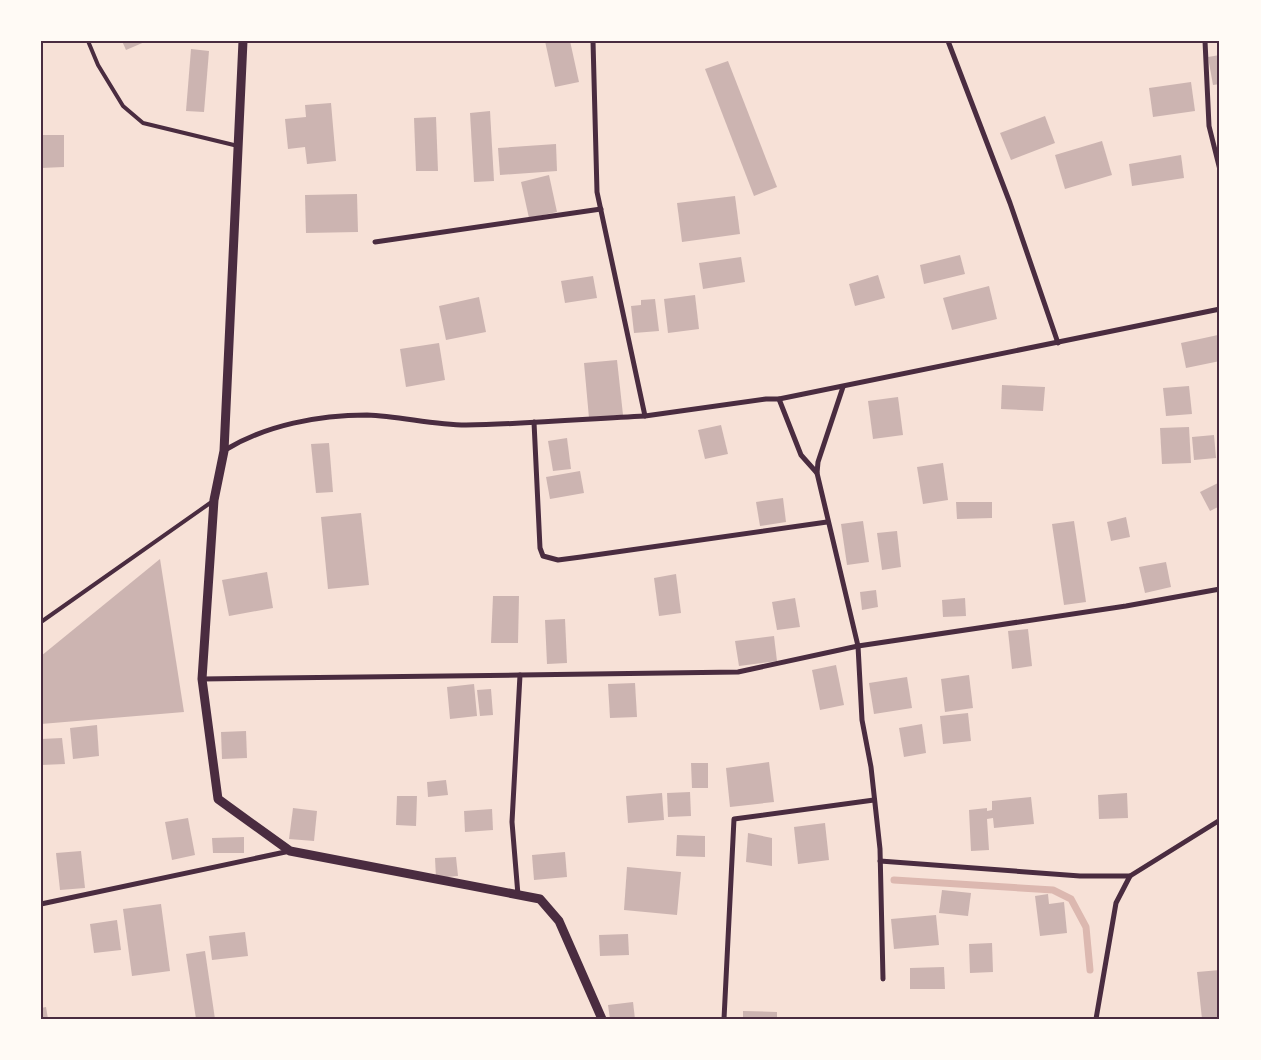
<svg xmlns="http://www.w3.org/2000/svg" width="1261" height="1060" viewBox="0 0 1261 1060" font-family="'Golos Text',sans-serif">
<rect width="100%" height="100%" fill="#f7e1d7"/>
<g fill="none" stroke-linecap="round" stroke-linejoin="round">
<!-- stream -->
<path stroke="#dcb8b0" stroke-width="7" d="M894,880L1053,890L1071,899L1086,927L1090,970"/>
</g>
<!-- building -->
<g fill="#ccb4b1">
<path d="M122,41H147L126,50Z"/>
<path d="M545,41H570L579,82L555,87Z"/>
<path d="M191,49L209,51L204,112L186,111Z"/>
<path d="M1220,55V84L1213,85L1208,57Z"/>
<path d="M728,61L777,187L754,196L705,69Z"/>
<path d="M1191,82L1195,111L1153,117L1149,88Z"/>
<path d="M331,103L336,161L307,164L305,147L288,149L285,119L306,117L305,105Z"/>
<path d="M490,111L494,181L474,182L470,113Z"/>
<path d="M1045,116L1055,143L1011,160L1000,133Z"/>
<path d="M436,117L438,171H416L414,118Z"/>
<path d="M41,135H64V167L41,168Z"/>
<path d="M1102,141L1112,175L1065,189L1055,155Z"/>
<path d="M556,144L557,171L500,175L498,148Z"/>
<path d="M1181,155L1184,178L1132,186L1129,164Z"/>
<path d="M549,175L557,212L529,218L521,182Z"/>
<path d="M357,194L358,232L306,233L305,195Z"/>
<path d="M735,196L740,234L682,242L677,203Z"/>
<path d="M960,255L965,274L924,284L920,265Z"/>
<path d="M741,257L745,282L703,289L699,263Z"/>
<path d="M878,275L885,298L855,306L849,284Z"/>
<path d="M593,276L597,298L565,303L561,281Z"/>
<path d="M989,286L997,319L952,330L943,298Z"/>
<path d="M695,295L699,329L668,333L664,299Z"/>
<path d="M479,297L486,332L446,340L439,306Z"/>
<path d="M655,299L659,331L634,333L631,306L641,305V300Z"/>
<path d="M1218,335L1220,361L1186,368L1181,343Z"/>
<path d="M439,343L445,380L406,387L400,349Z"/>
<path d="M617,360L623,415L589,418L584,363Z"/>
<path d="M1002,385L1045,387L1043,411L1001,409Z"/>
<path d="M1189,386L1192,414L1166,416L1163,388Z"/>
<path d="M898,397L903,435L873,439L868,401Z"/>
<path d="M721,425L728,454L705,459L698,430Z"/>
<path d="M1189,427L1191,463L1162,464L1160,428Z"/>
<path d="M1214,435L1216,458L1194,460L1192,437Z"/>
<path d="M567,438L571,469L553,471L548,441Z"/>
<path d="M329,443L333,492L316,493L311,444Z"/>
<path d="M943,463L948,500L923,504L917,467Z"/>
<path d="M580,471L584,493L550,499L546,477Z"/>
<path d="M1220,482V506L1210,511L1200,492Z"/>
<path d="M783,498L786,522L760,526L756,502Z"/>
<path d="M956,502H992V518L957,519Z"/>
<path d="M361,513L369,585L328,589L321,517Z"/>
<path d="M1126,517L1130,537L1111,541L1107,522Z"/>
<path d="M863,521L869,562L847,565L841,524Z"/>
<path d="M1074,521L1086,602L1064,605L1052,524Z"/>
<path d="M897,531L901,567L882,570L877,533Z"/>
<path d="M160,559L184,712L41,724V656Z"/>
<path d="M1166,562L1171,587L1145,593L1139,567Z"/>
<path d="M267,572L273,608L229,616L222,580Z"/>
<path d="M676,574L681,613L659,616L654,578Z"/>
<path d="M876,590L878,607L862,610L860,592Z"/>
<path d="M493,596H519L518,643H491Z"/>
<path d="M795,598L800,627L777,630L772,602Z"/>
<path d="M965,598L966,616L943,617L942,600Z"/>
<path d="M565,619L567,663L547,664L545,620Z"/>
<path d="M1028,629L1032,666L1012,669L1008,631Z"/>
<path d="M774,636L777,661L739,666L735,641Z"/>
<path d="M836,665L844,705L820,710L812,670Z"/>
<path d="M969,675L973,708L945,712L941,679Z"/>
<path d="M907,677L912,708L874,714L869,683Z"/>
<path d="M635,683L637,717L610,718L608,684Z"/>
<path d="M474,684L477,716L450,719L447,687Z"/>
<path d="M491,689L493,715L480,716L477,690Z"/>
<path d="M968,713L971,741L943,744L940,716Z"/>
<path d="M922,724L926,753L904,757L899,728Z"/>
<path d="M97,725L99,756L73,759L70,728Z"/>
<path d="M246,731L247,758L222,759L221,732Z"/>
<path d="M62,738L65,764L41,765V739Z"/>
<path d="M769,762L774,802L730,807L726,768Z"/>
<path d="M691,763H708V788H692Z"/>
<path d="M446,780L448,795L428,797L427,782Z"/>
<path d="M690,792L691,816L668,817L667,793Z"/>
<path d="M662,793L664,820L628,823L626,796Z"/>
<path d="M1127,793L1128,818L1099,819L1098,795Z"/>
<path d="M397,796H417L416,826L396,825Z"/>
<path d="M1031,797L1034,824L994,828L993,818L987,819L989,850L971,851L969,810L987,808V811L992,810V801Z"/>
<path d="M293,808L317,811L314,841L289,839Z"/>
<path d="M492,809L493,830L465,832L464,811Z"/>
<path d="M188,818L195,855L172,860L165,822Z"/>
<path d="M825,823L829,860L798,864L794,827Z"/>
<path d="M748,833L772,838V866L746,862Z"/>
<path d="M677,835L705,836V857L676,856Z"/>
<path d="M244,837V853H213L212,838Z"/>
<path d="M81,851L85,888L60,890L56,853Z"/>
<path d="M565,852L567,877L534,880L532,855Z"/>
<path d="M456,857L458,876L436,878L435,858Z"/>
<path d="M627,867L681,872L677,915L624,910Z"/>
<path d="M942,890L971,893L968,916L939,913Z"/>
<path d="M1048,894L1049,904L1064,902L1067,933L1040,936L1035,896Z"/>
<path d="M161,904L170,971L132,976L123,909Z"/>
<path d="M936,915L939,945L894,949L891,919Z"/>
<path d="M117,920L121,950L94,953L90,924Z"/>
<path d="M245,932L248,956L212,960L209,936Z"/>
<path d="M628,934L629,955L600,956L599,935Z"/>
<path d="M992,943L993,972L970,973L969,944Z"/>
<path d="M205,951L215,1019H196L186,954Z"/>
<path d="M944,967L945,989H910V968Z"/>
<path d="M1220,970V1019H1202L1197,972Z"/>
<path d="M633,1002L635,1019H610L608,1005Z"/>
<path d="M46,1007L48,1019H41V1008Z"/>
<path d="M743,1011L777,1012V1019H743Z"/>
</g>
<g fill="none" stroke-linecap="round" stroke-linejoin="round">
<!-- service -->
<g stroke="#4a2c40" stroke-width="4">
<path d="M88,41L98,65L123,106L143,123L238,146"/>
<path d="M41,622L213,501"/>
</g>
<!-- minor -->
<g stroke="#4a2c40" stroke-width="5">
<path d="M593,41L597,192L645,416L766,399H779L1220,309"/>
<path d="M948,41L1010,203L1058,343"/>
<path d="M1205,41L1209,126L1220,170"/>
<path d="M375,242L601,209"/>
<path d="M843,387L818,462L817,473L858,646L862,720L871,767L880,849L883,979"/>
<path d="M779,399L801,455L817,473"/>
<path d="M534,422L540,548L543,556L558,560L581,557L827,522"/>
<path d="M225,450C266,425 319,415 367,415C400,416 433,425 466,425C526,424 586,419 645,416"/>
<path d="M202,679L520,675"/>
<path d="M880,861L1080,876H1130"/>
<path d="M518,895L512,822L520,675L738,672L858,646L1126,606L1220,589"/>
<path d="M41,904L290,851"/>
<path d="M724,1019L734,819L874,800"/>
<path d="M1096,1019L1116,903L1130,876L1220,820"/>
</g>
<!-- tertiary -->
<path stroke="#4a2c40" stroke-width="9" d="M243,41L224,451L214,500L202,679L218,799L290,851L540,899L559,921L602,1019"/>
</g>
<!-- border -->
<rect width="1261" height="1060" fill="none" stroke="#fffaf5" stroke-width="85"/>
<rect x="42" y="42" width="1176" height="976" fill="none" stroke="#4a2c40" stroke-width="2"/>
</svg>
